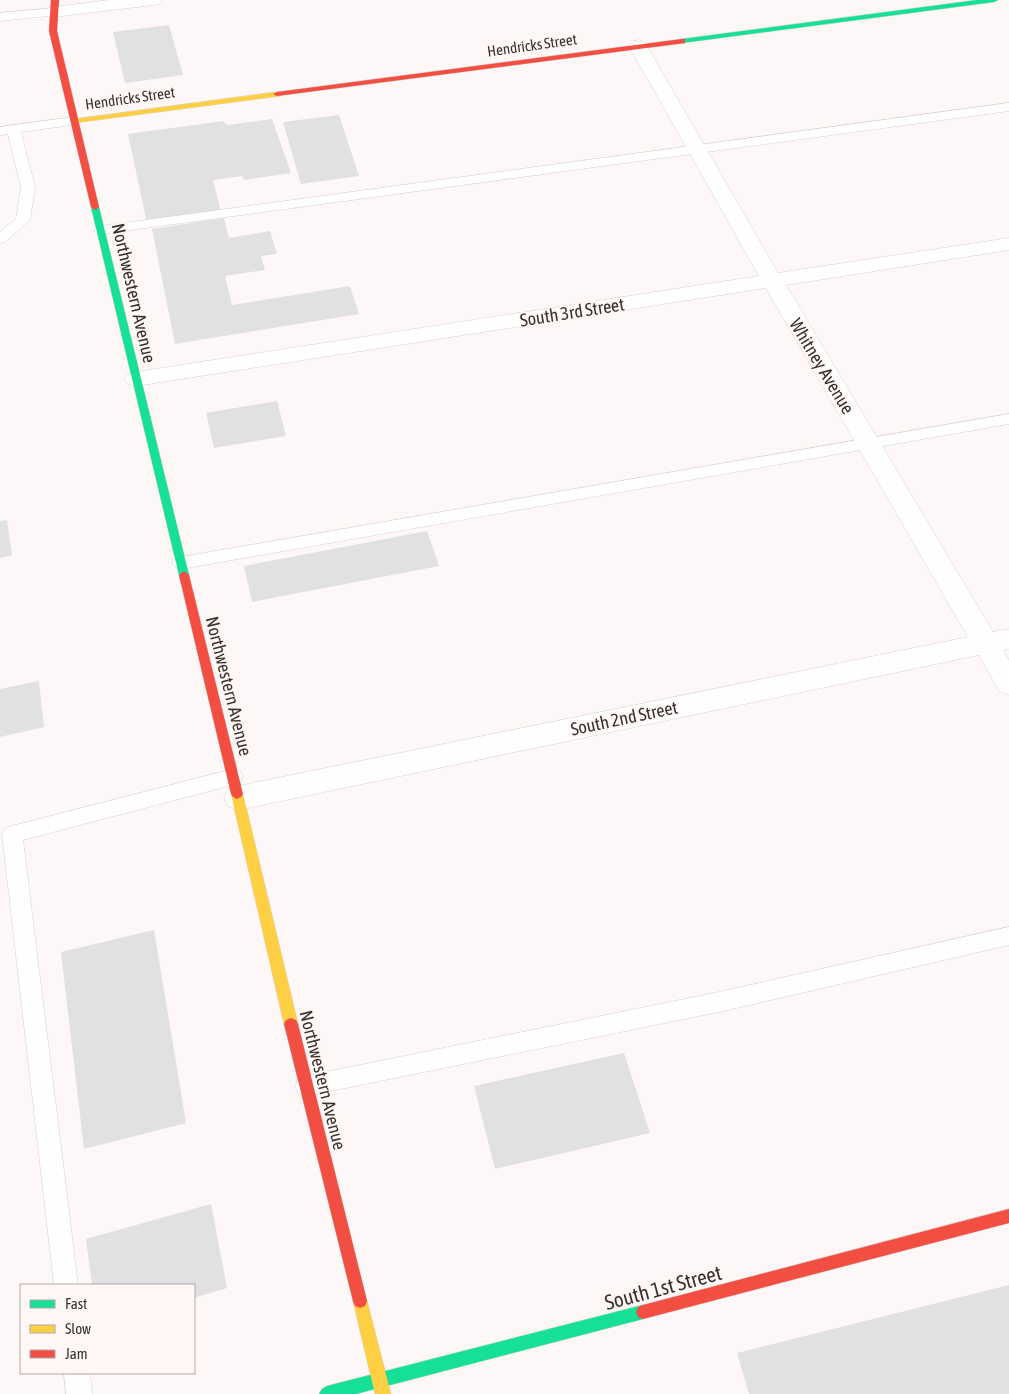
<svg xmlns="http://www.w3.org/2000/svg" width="1009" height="1394" viewBox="0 0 1009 1394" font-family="'Asap Condensed',sans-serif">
<rect width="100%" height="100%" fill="#fdf8f7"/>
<!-- building -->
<g fill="#e1e0e3">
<path d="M169,25L183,75L125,83L113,32Z"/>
<path d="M339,115L359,176L301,184L283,122Z"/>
<path d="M272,119L291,173L244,180L242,176L213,180L221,212L147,223L128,134L223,121L227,125Z"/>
<path d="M224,218L229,238L270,231L277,254L261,256L265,270L225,276L232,305L350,286L359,314L175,344L152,229Z"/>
<path d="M277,401L286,436L214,448L206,413Z"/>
<path d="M7,520L12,555L0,558V521Z"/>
<path d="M427,531L439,566L252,602L244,566Z"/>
<path d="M39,681L44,727L0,737V689Z"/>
<path d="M154,930L186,1123L84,1149L61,952Z"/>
<path d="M624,1053L650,1133L495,1169L474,1086Z"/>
<path d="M211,1204L227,1288L194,1298V1285H92L86,1239Z"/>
<path d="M1009,1285V1394H749L737,1353Z"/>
</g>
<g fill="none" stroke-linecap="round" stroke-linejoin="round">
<!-- lane casing -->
<g stroke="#d7d1cf" stroke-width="1">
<g id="lane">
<path d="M54,8L58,9L60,12L58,15L0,21V13Z"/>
<path d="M1009,103V111L101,234L96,233L94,230L96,227L101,226Z"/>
<path d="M74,117L81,121L79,124L21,132L35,187L30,220L5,242L0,243V232L16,219L21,187L8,134L0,135V127Z"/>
<path d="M1009,414V424L181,569L175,567L172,563L175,559L181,557Z"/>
<path d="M233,769L240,771L243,777L240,783L23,840L78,1285H54L2,834L5,828L12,826Z"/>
<path d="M1009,927V945L719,1012L306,1096L298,1093L295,1086L298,1079L306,1076L719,992Z"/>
<path d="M64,1373H90L92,1394H66Z"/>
</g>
</g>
<!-- street casing -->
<g stroke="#d7d1cf" stroke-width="1">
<g id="street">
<path d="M109,0H162L159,4L153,5L54,17L48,16L45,12L48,8L54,7Z"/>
<path d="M638,40L644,42L647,46L778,273L1009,238V250L786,285L993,632L1009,629V649L1003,650L1009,660V695L999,691L979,655L238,810L228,806L224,798L228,790L238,786L968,637L766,288L136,386L128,384L124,379L128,374L136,372L759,276L629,46L632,42Z"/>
</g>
</g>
<!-- fast casing -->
<g stroke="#d7d1cf" stroke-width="1">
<g id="fast">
<path d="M977,0H998L994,2L682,43L678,41L682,39Z"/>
<path d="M95,204L99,207L189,575L184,579L179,575L91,207Z"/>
<path d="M643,1305L648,1307L650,1312L648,1317L643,1319L356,1394H319L322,1389L327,1386Z"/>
</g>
</g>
<!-- slow casing -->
<g stroke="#d7d1cf" stroke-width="1">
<g id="slow">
<path d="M277,92L281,94L280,96L74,123L70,121L74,119Z"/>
<path d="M237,789L241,791L243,794L298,1024L296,1028L291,1030L286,1028L284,1024L231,794L233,791Z"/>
<path d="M360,1294L365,1296L367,1301L391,1394H375L353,1301L355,1296Z"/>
</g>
</g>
<!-- jam casing -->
<g stroke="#d7d1cf" stroke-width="1">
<g id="jam">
<path d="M51,0H59L57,31L99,207L95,210L91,207L49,31Z"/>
<path d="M682,39H685V43L277,96L273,94L277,92Z"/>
<path d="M184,571L189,575L243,794L241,797L237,799L233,797L231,794L179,575Z"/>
<path d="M291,1018L296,1020L298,1024L367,1301L365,1306L360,1308L355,1306L353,1301L284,1024L286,1020Z"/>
<path d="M1009,1209V1223L643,1319L638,1317L636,1312L638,1307L643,1305Z"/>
</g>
</g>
<!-- lane -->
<use href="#lane" fill="#fffefe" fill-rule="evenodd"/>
<!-- street -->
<use href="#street" fill="#fffefe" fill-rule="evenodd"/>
<!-- fast -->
<use href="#fast" fill="#16e098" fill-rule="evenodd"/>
<!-- slow -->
<use href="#slow" fill="#ffcf43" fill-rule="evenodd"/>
<!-- jam -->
<use href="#jam" fill="#f24e42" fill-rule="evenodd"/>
</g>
<g text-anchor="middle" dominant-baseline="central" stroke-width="4" stroke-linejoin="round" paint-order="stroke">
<!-- far-street labels -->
<g font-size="15" fill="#38312e" stroke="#fff7f5">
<text transform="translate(532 45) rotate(-8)">Hendricks Street</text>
<text transform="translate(130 98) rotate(-8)">Hendricks Street</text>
</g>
<!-- street labels -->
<g font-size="18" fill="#38312e" stroke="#fff7f5">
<text transform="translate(134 293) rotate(77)">Northwestern Avenue</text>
<text transform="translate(572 312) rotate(-9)">South 3rd Street</text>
<text transform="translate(822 366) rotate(59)">Whitney Avenue</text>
<text transform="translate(229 686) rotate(76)">Northwestern Avenue</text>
<text transform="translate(624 718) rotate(-12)">South 2nd Street</text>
<text transform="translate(323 1080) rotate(76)">Northwestern Avenue</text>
</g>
<!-- near-street labels -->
<g font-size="21" fill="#38312e" stroke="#fff7f5">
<text transform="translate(663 1287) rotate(-15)">South 1st Street</text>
</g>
</g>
<!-- legend -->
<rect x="20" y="1284" width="175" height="90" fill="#fff7f5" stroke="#afa8a5"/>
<rect x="30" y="1300" width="25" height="8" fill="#16e098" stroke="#afa8a5"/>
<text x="65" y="1309" font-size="15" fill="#38312e">Fast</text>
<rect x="30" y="1325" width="25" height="8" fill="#ffcf43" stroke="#afa8a5"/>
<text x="65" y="1334" font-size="15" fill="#38312e">Slow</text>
<rect x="30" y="1350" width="25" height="8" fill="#f24e42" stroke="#afa8a5"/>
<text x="65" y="1359" font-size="15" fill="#38312e">Jam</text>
</svg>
